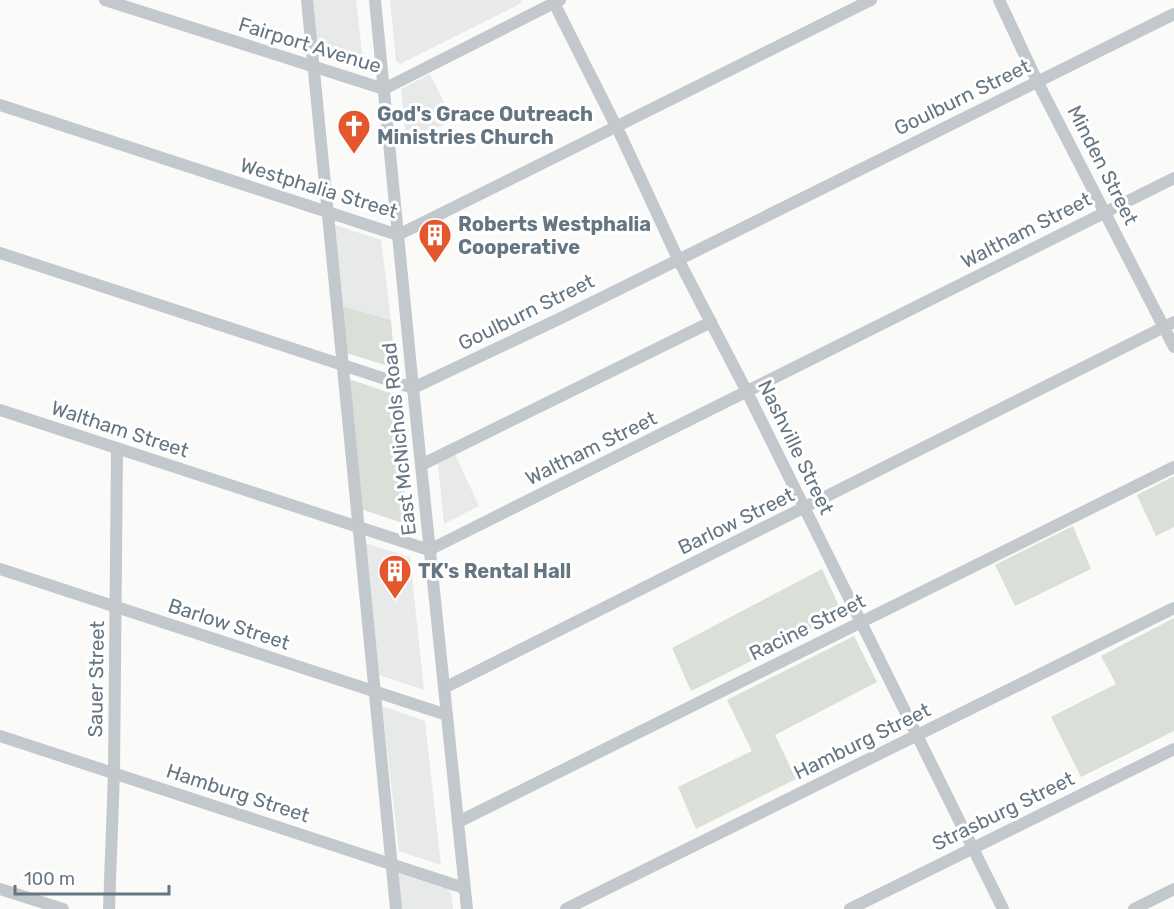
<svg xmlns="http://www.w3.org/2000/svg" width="1174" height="909" viewBox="0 0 1174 909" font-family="Rubik,sans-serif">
<rect width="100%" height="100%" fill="#fafaf8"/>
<!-- built -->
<g fill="#e8e9e9">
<path d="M312,0H356L364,69L317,56Z"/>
<path d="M390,0H520L522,3L400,64L396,61Z"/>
<path d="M430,74L453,120L406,143L401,89Z"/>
<path d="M335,225L381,240L391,320L342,306Z"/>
<path d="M455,454L479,506L444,524L438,463Z"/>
<path d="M365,543L410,557L424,690L379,675Z"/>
<path d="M382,706L425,721L441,865L399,851Z"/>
<path d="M398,873L447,889L451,893L453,909H401Z"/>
</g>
<!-- green -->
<g fill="#dadfd7">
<path d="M342,306L391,320L395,368L346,353Z"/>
<path d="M349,379L393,394L408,525L361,509Z"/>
<path d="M1174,476V527L1156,536L1137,495Z"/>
<path d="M1073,526L1091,569L1015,606L995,565Z"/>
<path d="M822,569L843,615L691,691L672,648Z"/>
<path d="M1174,618V731L1081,777L1051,717L1116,684L1101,656Z"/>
<path d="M854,636L877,682L775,735L796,779L696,829L678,787L752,751L727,700Z"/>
</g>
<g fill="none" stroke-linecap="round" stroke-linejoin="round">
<!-- minor -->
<g stroke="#c3c8cc" stroke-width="12">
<path d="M105,0L384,89L560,0"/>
<path d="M307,0L396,909"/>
<path d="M375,0L413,388L467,909"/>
<path d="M999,0L1037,81L1174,347"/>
<path d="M554,3L622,138L678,259L747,392L1003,909"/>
<path d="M0,105L398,235L871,0"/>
<path d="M0,253L413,388L563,317L1174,14"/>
<path d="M0,410L429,550L1174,178"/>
<path d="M421,465L711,322"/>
<path d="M0,569L447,715"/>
<path d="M444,688L1174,322"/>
<path d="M0,736L464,888"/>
<path d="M458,822L1174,467"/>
<path d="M0,889L63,909"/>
<path d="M109,909L114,773L117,449"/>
<path d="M566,909L1174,608"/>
<path d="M850,909L1174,749"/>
<path d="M1134,909L1174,889"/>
</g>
</g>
<!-- icons -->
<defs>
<g id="church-pin" transform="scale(1.725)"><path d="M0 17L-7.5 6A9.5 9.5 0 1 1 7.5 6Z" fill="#e4572e" stroke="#fff"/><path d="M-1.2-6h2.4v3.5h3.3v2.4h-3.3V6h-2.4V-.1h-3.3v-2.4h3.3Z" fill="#fff"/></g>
<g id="building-pin" transform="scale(1.725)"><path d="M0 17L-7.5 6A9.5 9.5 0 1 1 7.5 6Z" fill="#e4572e" stroke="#fff"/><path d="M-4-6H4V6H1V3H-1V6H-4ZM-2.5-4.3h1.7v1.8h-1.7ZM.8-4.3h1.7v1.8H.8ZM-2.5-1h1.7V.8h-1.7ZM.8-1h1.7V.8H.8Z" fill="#fff"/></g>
</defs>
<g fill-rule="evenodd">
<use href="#church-pin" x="354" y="126"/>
<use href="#building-pin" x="435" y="235"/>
<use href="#building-pin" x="395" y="571"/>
</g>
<g text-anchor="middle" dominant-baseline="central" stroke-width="6" stroke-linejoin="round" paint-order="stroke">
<!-- street labels -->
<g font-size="20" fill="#657683" stroke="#fff">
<text transform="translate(310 45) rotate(17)">Fairport Avenue</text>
<text transform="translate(962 97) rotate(-26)">Goulburn Street</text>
<text transform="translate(1103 165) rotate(63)">Minden Street</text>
<text transform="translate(319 188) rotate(17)">Westphalia Street</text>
<text transform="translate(1026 230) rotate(-27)">Waltham Street</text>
<text transform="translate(526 312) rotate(-26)">Goulburn Street</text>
<text transform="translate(120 429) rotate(18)">Waltham Street</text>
<text transform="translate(399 439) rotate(-96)">East McNichols Road</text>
<text transform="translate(796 447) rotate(64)">Nashville Street</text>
<text transform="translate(591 448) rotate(-26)">Waltham Street</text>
<text transform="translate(736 521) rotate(-26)">Barlow Street</text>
<text transform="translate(229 624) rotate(18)">Barlow Street</text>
<text transform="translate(807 627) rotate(-26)">Racine Street</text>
<text transform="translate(96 679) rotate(-89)">Sauer Street</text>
<text transform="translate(862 741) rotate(-26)">Hamburg Street</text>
<text transform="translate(238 793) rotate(18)">Hamburg Street</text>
<text transform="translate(1003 811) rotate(-26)">Strasburg Street</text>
</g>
<!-- poi labels -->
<g font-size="20" font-weight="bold" fill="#657683" stroke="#fff" text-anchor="start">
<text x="377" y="114">God's Grace Outreach<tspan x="377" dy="23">Ministries Church</tspan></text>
<text x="458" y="224">Roberts Westphalia<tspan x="458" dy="23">Cooperative</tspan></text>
<text x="418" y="571">TK's Rental Hall</text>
</g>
</g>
<!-- scale -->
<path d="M15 885v9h154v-9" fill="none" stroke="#657683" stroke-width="3"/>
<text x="24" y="885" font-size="18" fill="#657683" stroke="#ffffff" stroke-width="4.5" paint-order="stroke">100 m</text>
</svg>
